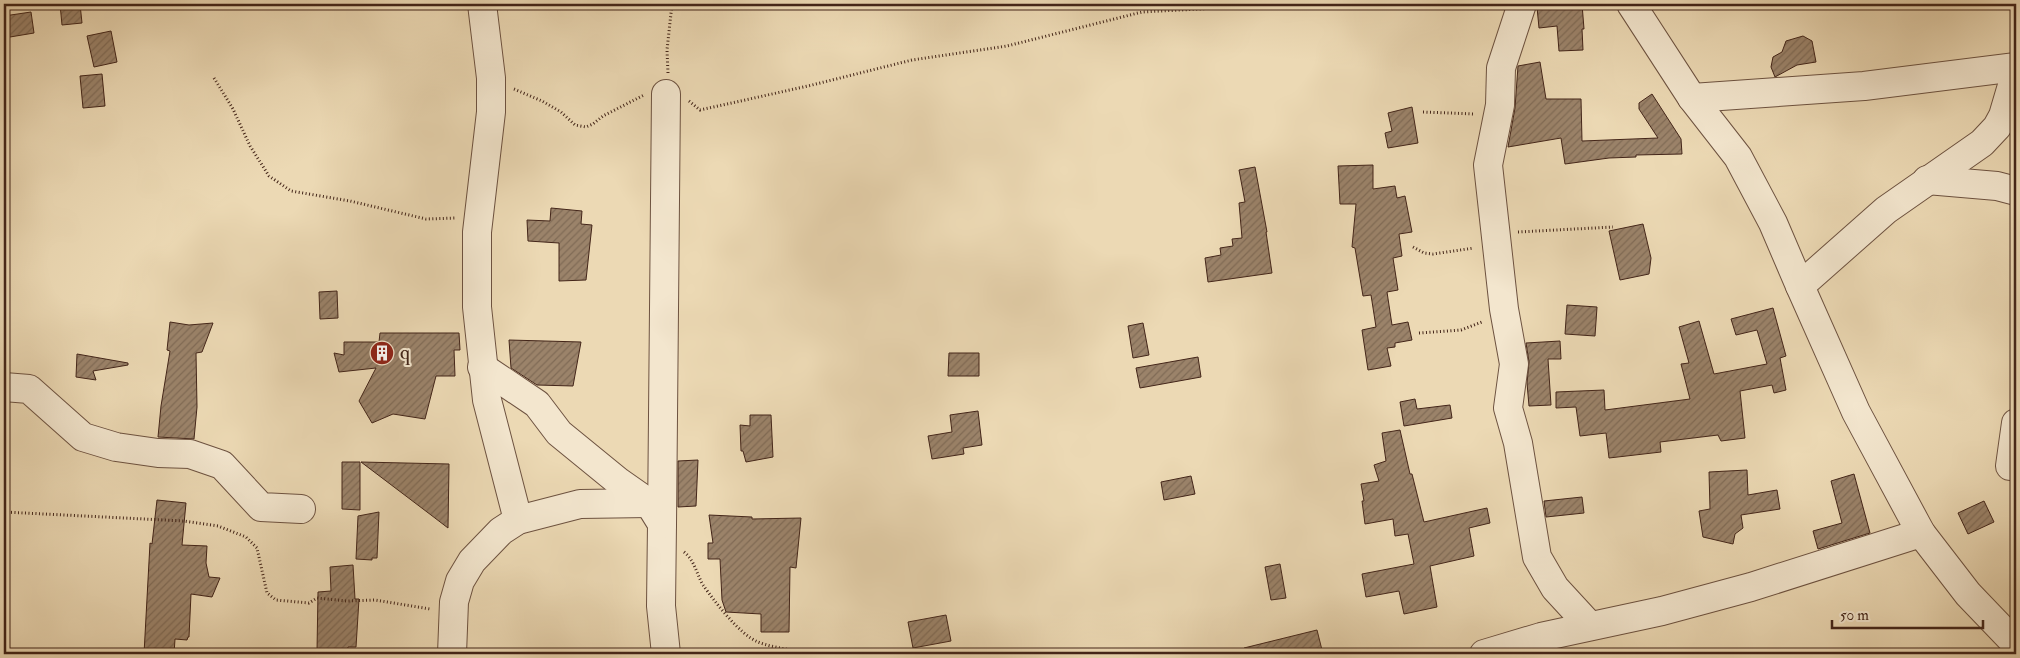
<svg xmlns="http://www.w3.org/2000/svg" width="2020" height="658" viewBox="0 0 2020 658" font-family="'IM FELL Double Pica',serif">
<defs>
<pattern id="building-hatch" width="6" height="6" patternUnits="userSpaceOnUse" patternTransform="scale(1.25)"><rect width="6" height="6" fill="#9b836a"/><path d="M-1 1l2-2M0 6l6-6M5 7l2-2" fill="none" stroke="#806b56"/></pattern>
</defs>
<rect width="100%" height="100%" fill="#ecd9b4"/>
<filter id="stains"><feTurbulence type="fractalNoise" baseFrequency=".004" numOctaves="4"/><feColorMatrix values="0 0 0 0 .2 0 0 0 0 .09 0 0 0 0 .02 0 0 0 .5 -.17"/></filter>
<radialGradient id="worn" r=".72"><stop offset=".6" stop-color="#630" stop-opacity="0"/><stop offset="1" stop-color="#630" stop-opacity=".3"/></radialGradient>
<!-- building -->
<g fill="url(#building-hatch)" stroke="#432519">
<path d="M60,4H80L82,23L62,25Z"/>
<path d="M1565,4H1582L1584,29H1582L1583,50L1559,51L1557,26L1539,28L1537,7Z"/>
<path d="M31,12L34,33L4,38V16Z"/>
<path d="M111,31L117,62L94,67L87,36Z"/>
<path d="M1803,36L1812,41L1816,62L1797,65L1775,77L1771,67L1773,57L1782,52L1786,41Z"/>
<path d="M1540,62L1546,99H1581L1582,141L1658,138L1639,109V103L1652,94L1681,139L1682,154L1636,155V157L1609,158L1565,164L1561,138L1508,147L1515,108L1518,66Z"/>
<path d="M102,74L105,106L83,108L80,76Z"/>
<path d="M1412,107L1418,143L1388,148L1385,133L1392,131L1388,113Z"/>
<path d="M1373,165V189L1395,186L1397,198L1405,196L1412,232L1399,234L1402,256L1393,258L1398,290L1387,292L1392,325L1408,322L1412,340L1395,343V347L1387,348L1391,366L1368,370L1362,330L1376,327L1371,295L1363,296L1355,248L1352,247L1356,204H1340L1338,166Z"/>
<path d="M1255,167L1267,232H1266L1272,273L1208,282L1205,258L1221,255L1220,248L1233,246L1232,239L1242,238L1239,203L1245,202L1239,170Z"/>
<path d="M551,208L582,211L581,224L592,225L586,280L559,281V243L528,241L527,220L550,221Z"/>
<path d="M1643,224L1651,258L1649,274L1620,280L1609,231Z"/>
<path d="M337,291L338,318L320,319L319,292Z"/>
<path d="M1567,305L1597,307L1595,336L1565,334Z"/>
<path d="M1773,308L1786,356L1780,358L1786,390L1774,393L1772,385L1740,391L1745,438L1721,441L1718,435L1660,442L1661,452L1609,458L1606,433L1580,436L1576,407L1556,408V392L1604,390L1605,410L1690,399L1681,364L1689,363L1679,327L1699,321L1714,374L1767,364L1757,330L1736,335L1731,319Z"/>
<path d="M170,322L189,325L213,323L202,352L196,353L197,407L194,439L158,437L161,406L170,351L167,350Z"/>
<path d="M1143,323L1149,355L1133,358L1128,326Z"/>
<path d="M380,333H459L460,350H454L455,376H436L425,419L393,414L372,423L359,401L376,368L339,372L334,353L344,355V342H379Z"/>
<path d="M509,340L581,342L573,386L537,385L511,368Z"/>
<path d="M1560,341L1561,359H1548L1551,405L1529,406L1527,383L1529,362L1526,343Z"/>
<path d="M949,353H979V376H948Z"/>
<path d="M77,354L128,363V365L93,371L96,380L76,377Z"/>
<path d="M1198,357L1201,377L1140,388L1136,368Z"/>
<path d="M1415,399L1417,409L1450,405L1452,418L1404,426L1400,402Z"/>
<path d="M978,411L982,445L963,448L964,454L932,459L928,436L952,432L950,415Z"/>
<path d="M750,415H771L773,457L746,462L743,451H741L740,425L750,426Z"/>
<path d="M1400,430L1410,474H1412L1424,522L1487,508L1490,523L1469,528L1474,556L1430,566L1437,607L1404,614L1399,591L1366,597L1362,574L1414,564L1408,534L1395,536L1393,519L1365,524L1362,501H1364L1361,484L1379,481L1374,465L1386,461L1382,433Z"/>
<path d="M698,460L696,506L678,507V461Z"/>
<path d="M342,462H360V510L342,509Z"/>
<path d="M361,462L449,464L448,528L431,515Z"/>
<path d="M1747,470L1748,495L1777,490L1780,509L1741,515L1743,528L1735,534L1733,544L1703,537L1699,511L1710,509L1709,472Z"/>
<path d="M1854,474L1870,533L1818,549L1813,531L1842,523L1831,481Z"/>
<path d="M1191,476L1195,494L1164,500L1161,482Z"/>
<path d="M1582,497L1584,513L1546,517L1544,501Z"/>
<path d="M157,500L186,503L182,545L207,546L206,563L209,577L220,578L212,597L191,594L189,637H188L187,640L175,639L174,654H144L150,543L152,544Z"/>
<path d="M1984,501L1994,522L1968,534L1958,513Z"/>
<path d="M379,512L377,558H372V560L356,559L358,516Z"/>
<path d="M709,515L752,517V519L801,518L796,568L790,567L789,632H761V614L726,612L722,600L720,559H708V543H713Z"/>
<path d="M1280,564L1286,598L1271,600L1265,567Z"/>
<path d="M353,565L355,599H359L356,647H348L347,654L317,651L318,592L331,591L330,567Z"/>
<path d="M946,615L951,641L913,648L908,622Z"/>
<path d="M1317,630L1323,654H1244V648Z"/>
</g>
<g fill="none" stroke-linecap="round" stroke-linejoin="round">
<!-- minor casing -->
<g stroke="#6d5240" stroke-width="30">
<g id="minor">
<path d="M482,4L491,78V112L477,232V307L487,400L518,520"/>
<path d="M1522,4L1501,68L1500,105L1488,165L1504,309L1514,364L1508,408L1518,443L1537,557L1555,588L1590,626"/>
<path d="M1631,4L1692,98L1738,157L1773,223L1800,286L1856,412L1921,533L1968,594L2016,644"/>
<path d="M1692,98L1864,86L2016,67"/>
<path d="M1927,180L1997,186L2016,191"/>
<path d="M1800,286L1886,210L1982,143L1997,127L2003,116L2016,72"/>
<path d="M482,367L537,404L559,433L619,482L649,503L662,524L661,606L666,654"/>
<path d="M4,387L29,389L83,437L116,447L158,453L190,454L222,465L261,507L301,509"/>
<path d="M2010,466L2016,423"/>
<path d="M662,524L666,94"/>
<path d="M452,654L454,602L460,581L472,561L501,531L518,520L580,504L649,503"/>
<path d="M1484,654L1541,637L1662,611L1751,587L1921,533"/>
</g>
</g>
<!-- path -->
<g stroke="#432519" stroke-width="3" stroke-dasharray="1 2.5" stroke-linecap="butt">
<path d="M668,73L667,50L672,4"/>
<path d="M214,78L233,109L250,146L269,176L291,191L350,201L426,219L456,218"/>
<path d="M514,89L542,101L561,112L575,125L586,127L593,124L603,116L644,95"/>
<path d="M689,101L700,110L808,86L912,60L1007,46L1142,12L1237,7L1248,4"/>
<path d="M1423,112L1475,114"/>
<path d="M1518,232L1613,227"/>
<path d="M1413,247L1424,253L1433,254L1474,248"/>
<path d="M1419,333L1461,330L1482,322"/>
<path d="M4,512L184,521L218,526L246,537L257,548L267,593L276,600L309,603L317,598L347,601L375,600L430,609"/>
<path d="M684,552C695,561 696,573 703,585C715,602 739,634 758,642C776,649 796,650 815,654"/>
</g>
<!-- minor -->
<use href="#minor" stroke="#f3e6ce" stroke-width="28"/>
</g>
<!-- icons -->
<defs>
<g id="building-disc" transform="scale(1.25)"><circle r="9.5" fill="#8f2418" stroke="#f3e6ce"/><path d="M-4-6H4V6H1V3H-1V6H-4ZM-2.5-4.3h1.7v1.8h-1.7ZM.8-4.3h1.7v1.8H.8ZM-2.5-1h1.7V.8h-1.7ZM.8-1h1.7V.8H.8Z" fill="#fff"/></g>
</defs>
<g fill-rule="evenodd">
<use href="#building-disc" x="382" y="353"/>
</g>
<g text-anchor="middle" dominant-baseline="central" stroke-width="4" stroke-linejoin="round" paint-order="stroke">
<!-- poi labels -->
<g font-size="19" fill="#432519" stroke="#f3e6ce" text-anchor="start">
<text x="400" y="353">q</text>
</g>
</g>
<!-- margin -->
<rect width="2020" height="658" fill="none" stroke="#ecd9b4" stroke-width="20"/>
<rect x="5" y="5" width="2010" height="648" fill="none" stroke="#432519" stroke-width="2.5"/>
<rect x="10" y="10" width="2000" height="638" fill="none" stroke="#432519"/>
<!-- scale -->
<path d="M1832 620v8h151v-8" fill="none" stroke="#432519" stroke-width="2.5"/>
<text x="1840" y="620" font-size="15" fill="#432519" stroke="#f3e6ce" stroke-width="4" paint-order="stroke">50 m</text>
<rect width="100%" height="100%" filter="url(#stains)"/>
<rect width="100%" height="100%" fill="url(#worn)"/>
</svg>
